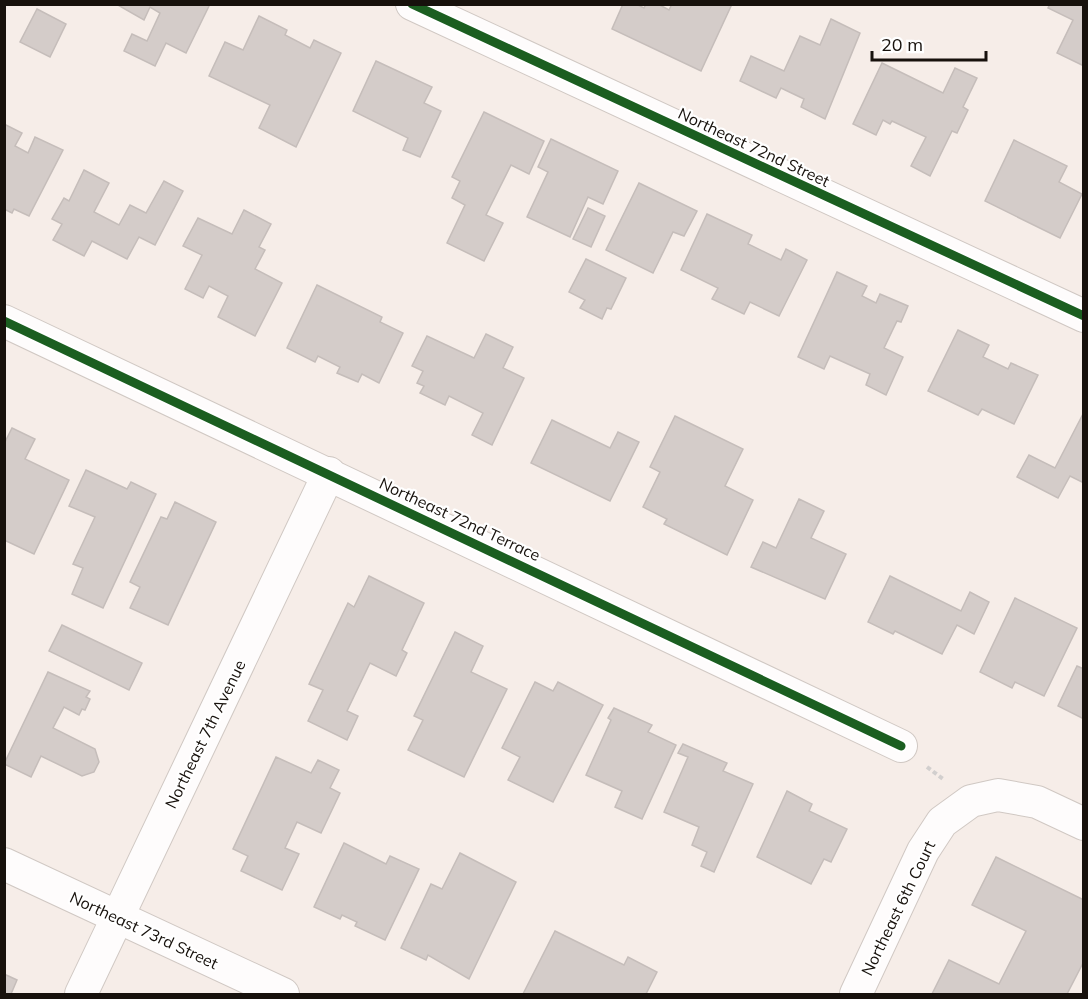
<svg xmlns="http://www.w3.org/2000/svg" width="1088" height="999" viewBox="0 0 1088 999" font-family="Mulish,sans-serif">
<rect width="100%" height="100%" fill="#f6ede8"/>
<!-- building -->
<g fill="#d4ccc9" stroke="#c5bdba" stroke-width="1.5">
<path d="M116,4H210L186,53L166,43L155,66L124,51L132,34L147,41L160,13L150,7L144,20Z"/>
<path d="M623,4H636L644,8L646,4H658L669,10L672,4H732L701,71L612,29Z"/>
<path d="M1050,4H1084V66L1057,53L1073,20L1048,8Z"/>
<path d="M37,9L66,24L50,57L20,42Z"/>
<path d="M259,16L287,30L285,35L310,48L314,40L341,53L296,147L259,128L270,105L209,76L225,42L243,50Z"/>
<path d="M831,19L860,33L825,119L801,107L804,99L781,88L776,98L740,81L751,56L784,71L800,36L820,45Z"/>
<path d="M376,61L432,87L424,103L441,111L420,157L403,150L408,138L353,111Z"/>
<path d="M882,63L943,93L955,68L977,78L963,107L968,110L957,133L952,131L930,176L911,166L926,137L892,121L890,124L883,120L876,135L853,124Z"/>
<path d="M484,112L544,141L529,174L511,165L486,215L503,223L484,261L447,243L465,205L452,198L460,181L452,177Z"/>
<path d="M4,124L22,133L15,146L28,153L35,137L63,150L29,216L14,209L12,213L4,209Z"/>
<path d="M551,139L618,171L603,204L588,197L570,237L527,217L548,172L538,167Z"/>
<path d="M1014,140L1067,166L1059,182L1082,194L1060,238L985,201Z"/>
<path d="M84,170L109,183L94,212L119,225L130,205L146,213L164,181L183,191L155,245L139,237L127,259L92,241L84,256L53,240L62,224L52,219L64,198L69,201Z"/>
<path d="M639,183L697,211L684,236L673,232L653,273L606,250Z"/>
<path d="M588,208L605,216L591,247L573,239Z"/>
<path d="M244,210L271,224L259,247L265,250L255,269L282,283L255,336L218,317L228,296L209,286L203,298L185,289L202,255L183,246L198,218L232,234Z"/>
<path d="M707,214L752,235L748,244L781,260L786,249L807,260L779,316L750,302L744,314L712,299L718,288L681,270Z"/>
<path d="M586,259L626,278L611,309L607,308L602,319L580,308L585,300L569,292Z"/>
<path d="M837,272L867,286L862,296L876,303L880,294L908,306L901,322L897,321L884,348L903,357L886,395L866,385L870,374L830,356L824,369L798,357Z"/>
<path d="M317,285L382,317L380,322L403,333L379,383L362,374L358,382L337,373L340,367L318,356L315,362L287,348Z"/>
<path d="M958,330L989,345L983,357L1008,369L1011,363L1038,375L1014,424L982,409L978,415L928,391Z"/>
<path d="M486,334L513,347L503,368L524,378L492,445L472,435L483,413L449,396L445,405L420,393L424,386L417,383L423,371L412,366L427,336L474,358Z"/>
<path d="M1084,412V483L1070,476L1058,498L1017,477L1029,455L1055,468Z"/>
<path d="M675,416L743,449L725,486L753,500L727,555L664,524L667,519L643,507L660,472L650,467Z"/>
<path d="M552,420L610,448L618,432L639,442L610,501L531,463Z"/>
<path d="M12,428L35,439L25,459L69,480L34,554L4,540V444Z"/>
<path d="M86,470L127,489L131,482L156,494L103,608L72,594L83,568L73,564L95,517L69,506Z"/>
<path d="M799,499L824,511L811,538L846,554L825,599L751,567L763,542L776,548Z"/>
<path d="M175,502L216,522L168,625L130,608L140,587L130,582L161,517L167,519Z"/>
<path d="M369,576L424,603L402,650L407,653L396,676L370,663L347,711L358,716L347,740L308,721L323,690L309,684L348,603L354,607Z"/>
<path d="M890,576L961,611L970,592L989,602L974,634L957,625L942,654L895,631L893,634L868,622Z"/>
<path d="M1015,598L1077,628L1044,696L1015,682L1012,688L980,672Z"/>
<path d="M62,625L142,663L129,690L49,651Z"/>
<path d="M455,632L483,646L471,672L507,689L464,777L408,750L423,720L414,716Z"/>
<path d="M1077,666L1084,669V719L1058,706Z"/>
<path d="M48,672L90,691L86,697L90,699L85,710L82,709L79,715L64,707L53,728L95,749L99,762L94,772L82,776L41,756L31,777L4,764Z"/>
<path d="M535,682L553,691L558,682L603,705L553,802L508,780L520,757L502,748Z"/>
<path d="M614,708L652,725L648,732L676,745L642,819L615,807L622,791L586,775L611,720L608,718Z"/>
<path d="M683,744L727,763L723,771L753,784L714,872L701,866L707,852L692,845L699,827L664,812L688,757L678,753Z"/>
<path d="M276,757L311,773L318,760L339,770L330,788L340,793L321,833L297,822L285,848L299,854L282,890L241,871L248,856L233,849Z"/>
<path d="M787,791L812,804L809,811L847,829L831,862L824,859L811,884L757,857Z"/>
<path d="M344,843L386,864L390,856L419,869L385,940L355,926L357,922L342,915L340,919L314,907Z"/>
<path d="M460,853L516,882L469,979L428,955L426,960L401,948L431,884L442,889Z"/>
<path d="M996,857L1084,900V961L1067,994H932L949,960L999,984L1026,931L972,905Z"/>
<path d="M555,931L624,965L628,957L657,972L646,994H523Z"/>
<path d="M4,974L17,980L11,994H4Z"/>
</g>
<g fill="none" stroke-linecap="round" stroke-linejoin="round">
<!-- minor casing -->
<g stroke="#d0c8c3" stroke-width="34">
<g id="minor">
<path d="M412,4L1084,316"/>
<path d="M4,321L901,746"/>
<path d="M4,864L283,994"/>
<path d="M81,994L329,473"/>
<path d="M856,994L923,851L942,822L971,801L998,795L1037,802L1084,824"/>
</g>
</g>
<!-- path -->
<path stroke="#d2cfce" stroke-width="4" stroke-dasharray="4.5 3" stroke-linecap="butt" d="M927,767L943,779"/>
<!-- minor -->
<use href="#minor" stroke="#fefcfc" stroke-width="32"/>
<!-- cycleway casing -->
<g stroke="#fff" stroke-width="13">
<g id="cycleway">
<path d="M412,4L1084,316"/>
<path d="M4,321L901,746"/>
</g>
</g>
<!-- cycleway -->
<use href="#cycleway" stroke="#1b5e20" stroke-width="9"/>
</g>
<g text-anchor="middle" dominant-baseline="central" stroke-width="4.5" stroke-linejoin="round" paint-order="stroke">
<!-- street labels -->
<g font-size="16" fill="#17110c" stroke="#fff">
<text transform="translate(754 147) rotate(25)">Northeast 72nd Street</text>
<text transform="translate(460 519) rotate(25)">Northeast 72nd Terrace</text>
<text transform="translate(205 734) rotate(-64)">Northeast 7th Avenue</text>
<text transform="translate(898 908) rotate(-64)">Northeast 6th Court</text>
<text transform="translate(144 930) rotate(25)">Northeast 73rd Street</text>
</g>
</g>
<!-- border -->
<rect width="1088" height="999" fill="none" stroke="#17110c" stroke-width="12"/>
<!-- scale -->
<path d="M872 51v9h114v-9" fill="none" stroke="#17110c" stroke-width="3"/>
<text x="881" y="51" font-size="18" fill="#17110c" stroke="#ffffff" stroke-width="4.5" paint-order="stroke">20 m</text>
</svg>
